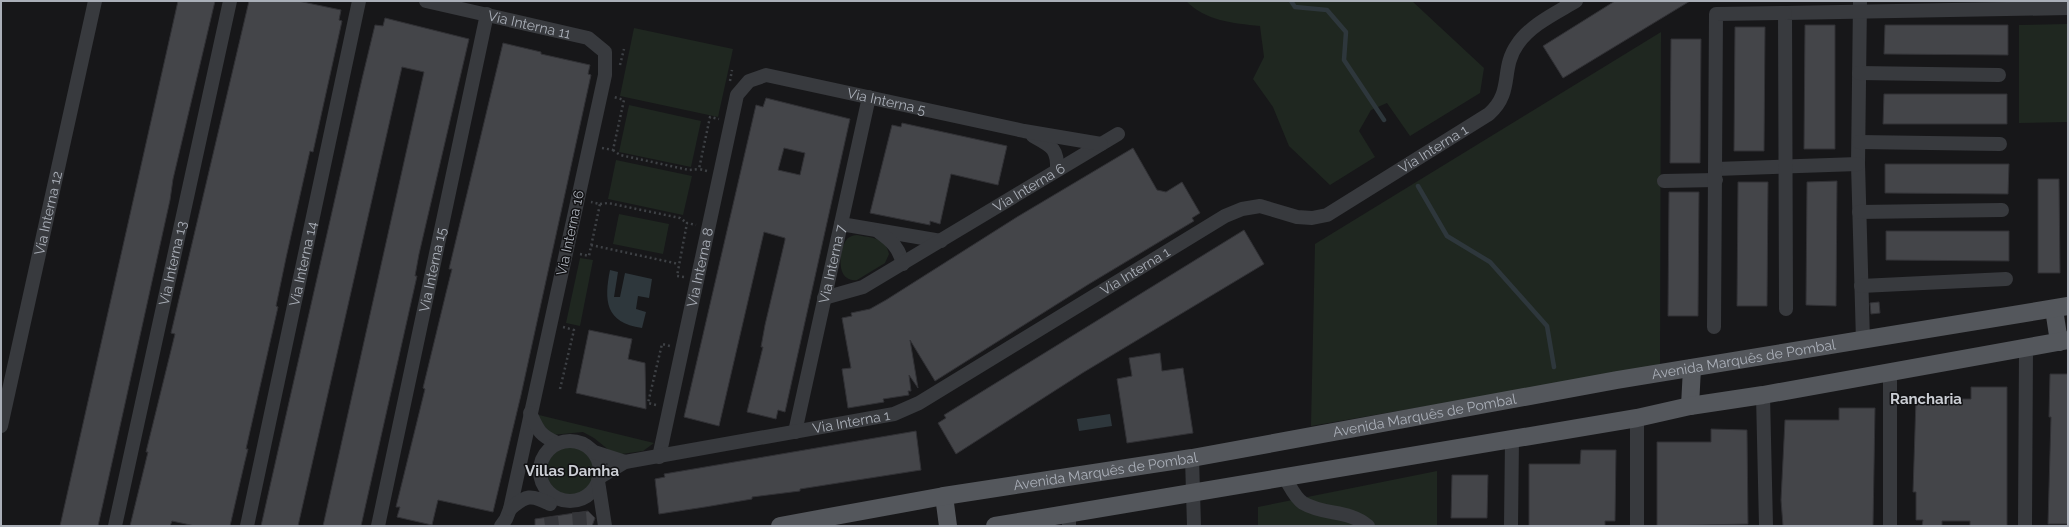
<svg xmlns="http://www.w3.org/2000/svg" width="2069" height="527" viewBox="0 0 2069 527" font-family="Raleway,sans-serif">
<rect width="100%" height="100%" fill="#171719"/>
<!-- green -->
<g fill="#1f2720">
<path d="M1186,1H1412L1484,68L1480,93L1410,136L1387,103L1371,110L1359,131L1375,157L1330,185L1289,146L1273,107L1253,79L1264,57L1260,26C1232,23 1206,21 1186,1Z"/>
<path d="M2068,24V122L2019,123V25Z"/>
<path d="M634,28L733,49L718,117L620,96Z"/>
<path d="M1661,32L1660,366L1311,426L1315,244Z"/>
<path d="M629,105L701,121L691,167L619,152Z"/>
<path d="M616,160L692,176L683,215L608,199Z"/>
<path d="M619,214L669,224L663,254L613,244Z"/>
<path d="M857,235C871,238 886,237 889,254L885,263L857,280C833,283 840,245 848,238C851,236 854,235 857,235Z"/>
<path d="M580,258L593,260L580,326L566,323Z"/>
<path d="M539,415L654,443L643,451L615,455L594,438L583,432L552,435L537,418Z"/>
<circle cx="571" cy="471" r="24"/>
<path d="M1437,471V526H1258V507Z"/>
</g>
<!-- water -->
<g fill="#2e373c">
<path d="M610,270L618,272L614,297H620L625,273L652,279L649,298L638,296L636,309L646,312L642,328C605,323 604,300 610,270Z"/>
<path d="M1110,414L1112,426L1079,431L1077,419Z"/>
</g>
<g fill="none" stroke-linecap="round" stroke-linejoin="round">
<!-- stream -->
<g stroke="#2e373c" stroke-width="4.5">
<path d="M1291,1L1295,7L1327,10L1346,32L1344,60L1384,120"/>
<path d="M1418,186L1447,236L1490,262L1547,326L1554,367"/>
</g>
</g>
<!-- building -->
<g fill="#444549" stroke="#313135" fill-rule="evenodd">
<path d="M178,1H215L173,179L170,200L98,526H60Z"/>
<path d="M249,1H298L341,10L339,20L342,21L313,152L310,151L286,258L276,306L278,307L246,449H248L245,461L230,526H195L172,521L170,526H130L148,452H146L175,334L171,333Z"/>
<path d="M1615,1H1690L1563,78L1543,46Z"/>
<path d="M385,18L469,39L419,254L415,276H417L361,526H323L424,72L402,67L298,526H261L362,79L375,25L383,26Z"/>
<path d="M1805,25H1835V149H1804Z"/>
<path d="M1885,25H2008V55L1884,54Z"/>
<path d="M1735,27H1765L1764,151H1734Z"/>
<path d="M1671,39H1701L1700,163H1670Z"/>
<path d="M503,43L541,52V54L590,65L588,74L591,75L521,395L493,512L438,500L432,525L397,517L400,507H396L425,389L423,388L446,293L452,269H449Z"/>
<path d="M1884,94H2007V124H1883Z"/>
<path d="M766,98L850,119L785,412L778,410L776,419L747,412L763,347H761L765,325L785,240V238L764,232L719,426L684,417L756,105L763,107ZM784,148L805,153L800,175L778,170Z"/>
<path d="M902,123L1007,146L998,185L951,174L940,224L930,221V225L870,213L892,125L901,127Z"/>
<path d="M1133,148L1157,190L1166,192L1182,182L1200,213L1192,218L1194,221L1089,284L935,381L910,340L918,388L909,375L911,391H908L909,395L883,399L884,402L848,408L842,369L851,368L842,318L852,316L851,313L870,309L886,300L1017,217Z"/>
<path d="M1885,164H2009L2008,194L1885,193Z"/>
<path d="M2038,179H2059L2060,273H2038Z"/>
<path d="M1837,181L1836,306L1806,305L1807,182Z"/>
<path d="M1738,182H1768L1767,306H1737Z"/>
<path d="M1669,192H1699L1698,316H1668Z"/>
<path d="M1244,230L1264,264L1084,372L956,454L938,423L946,418L944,415Z"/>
<path d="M1886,231H2009V261L1886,260Z"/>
<path d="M1879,302L1880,313L1871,314L1870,303Z"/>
<path d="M589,330L632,339L628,359L645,363L646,409L576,393Z"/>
<path d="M1160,353L1162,371L1183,368L1193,433L1127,443L1117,379L1132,376L1129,358Z"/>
<path d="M2050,374H2068V524H2048L2051,417H2049Z"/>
<path d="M1971,387H2007V526H1970V521H1942V526H1922L1923,520H1916V492H1913L1916,399H1971Z"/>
<path d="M1839,408H1875L1873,526H1783L1781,500L1785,420H1839Z"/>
<path d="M1711,429L1747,430L1748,524L1657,526V442H1711Z"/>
<path d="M916,431L921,470L800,489V491L752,497V499L705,507L659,514L655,479L665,477L664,474Z"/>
<path d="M1581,450H1616L1615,521H1605V526H1529V464H1580Z"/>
<path d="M1452,475H1488L1487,518H1451Z"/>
<path d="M588,511L595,518L592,526H535V519Z"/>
</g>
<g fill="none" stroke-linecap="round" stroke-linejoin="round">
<!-- minor-tunnel -->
<g stroke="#343539" stroke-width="14" stroke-dasharray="14 7" stroke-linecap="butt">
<path d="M579,512L580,526"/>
<path d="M551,517L552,526"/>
</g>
<!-- path -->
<g stroke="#3e4145" stroke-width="2.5" stroke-dasharray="2 3" stroke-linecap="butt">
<path d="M620,65L624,49"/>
<path d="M730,81L732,70"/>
<path d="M602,148L613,150L624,100L614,97"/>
<path d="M613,150L620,155L689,170L699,169"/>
<path d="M707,171L699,169L710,117L719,119"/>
<path d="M600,204L608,203L680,218L687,223"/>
<path d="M591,245L679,264"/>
<path d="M580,254L589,256L600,204L591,202"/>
<path d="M684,277L677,276L687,223L696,225"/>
<path d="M560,389L574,330L563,327"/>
<path d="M656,405L648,403L662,344L670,346"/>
</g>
<!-- minor -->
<g stroke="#383a3e" stroke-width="14">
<path id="s1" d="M426,1L588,38L605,52V75L510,509L506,519L501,526"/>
<path d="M1860,1L1858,164L1863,341"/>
<path d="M1859,73L1999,75"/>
<path d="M1033,136C1051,146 1058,148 1057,170"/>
<path d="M1859,142L2000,144"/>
<path d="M1716,169L1858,164"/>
<path d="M1664,181L1716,180"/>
<path d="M1859,212L2002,210"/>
<path d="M841,224L941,241"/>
<path d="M879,232C892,241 899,248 903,264"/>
<path d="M1861,286L2006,279"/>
<path id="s2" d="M824,298L863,287L1118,134"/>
<path d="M1786,309L1785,13L2068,8"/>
<path d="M1714,327L1716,14L1785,13"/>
<path d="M1763,395L1766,526"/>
<path d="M530,413C538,430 539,435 557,443"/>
<path d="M1637,418V526"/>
<path id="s3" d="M1,426L95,1"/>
<path id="s4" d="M795,432L869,97"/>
<circle cx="570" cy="471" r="30"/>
<path d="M594,452L625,462"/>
<path id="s5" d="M659,457L737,95L749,81L766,75L1024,131L1101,144"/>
<path d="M1192,458L1194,526"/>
<path id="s6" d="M600,477L625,462L894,414L919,403L1225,216L1242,209L1260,206L1297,217L1312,218L1327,215L1489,114C1514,92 1500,69 1517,45C1530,25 1556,13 1576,1"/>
<path d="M1285,478C1290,486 1295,498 1303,503C1325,516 1348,509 1368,526"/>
<path d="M598,481L605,526"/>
<path d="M510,509C526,495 531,494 550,504"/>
<path d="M1069,514V526"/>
<path id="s7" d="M115,526L230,1"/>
<path id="s8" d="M247,526L359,1"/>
<path id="s9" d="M378,526L487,14"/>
<path d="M1511,526L1512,440"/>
<path d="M1890,526V373"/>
<path d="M2025,526L2026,349"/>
</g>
<!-- major -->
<g stroke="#54575c" stroke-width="18">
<path d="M2054,309L2059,342"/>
<path d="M1690,406L1692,368"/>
<path d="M944,496L948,526"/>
<path id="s10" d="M780,526L944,496L1192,458L1617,380L2068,306"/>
<path d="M995,526L1637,418L1690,406L1763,395L2068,340"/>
</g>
</g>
<g text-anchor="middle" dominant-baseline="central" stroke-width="3" stroke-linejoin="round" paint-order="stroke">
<!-- street labels -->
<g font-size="14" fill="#aaafb8" stroke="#121214">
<text stroke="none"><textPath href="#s1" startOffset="106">Via Interna 11</textPath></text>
<text stroke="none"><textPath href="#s5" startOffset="530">Via Interna 5</textPath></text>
<text stroke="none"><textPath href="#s6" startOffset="919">Via Interna 1</textPath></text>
<text stroke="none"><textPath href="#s2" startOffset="234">Via Interna 6</textPath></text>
<text stroke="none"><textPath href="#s3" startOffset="218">Via Interna 12</textPath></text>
<text transform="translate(570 233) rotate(-78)">Via Interna 16</text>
<text stroke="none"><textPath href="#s7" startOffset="269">Via Interna 13</textPath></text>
<text stroke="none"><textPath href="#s8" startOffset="268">Via Interna 14</textPath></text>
<text stroke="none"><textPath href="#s4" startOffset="172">Via Interna 7</textPath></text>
<text stroke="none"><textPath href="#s5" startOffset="194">Via Interna 8</textPath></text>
<text stroke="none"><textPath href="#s9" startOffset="262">Via Interna 15</textPath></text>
<text stroke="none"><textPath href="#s6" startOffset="583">Via Interna 1</textPath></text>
<text stroke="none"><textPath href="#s10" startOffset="978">Avenida Marquês de Pombal</textPath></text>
<text stroke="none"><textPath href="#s10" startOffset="654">Avenida Marquês de Pombal</textPath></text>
<text stroke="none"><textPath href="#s6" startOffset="259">Via Interna 1</textPath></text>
<text stroke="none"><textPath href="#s10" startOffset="330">Avenida Marquês de Pombal</textPath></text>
</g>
<!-- neighbourhood labels -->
<g font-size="15" font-weight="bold" fill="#cbced4" stroke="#121214">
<text x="1926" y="399">Rancharia</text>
<text x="572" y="471">Villas Damha</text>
</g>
</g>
<!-- border -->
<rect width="2069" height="527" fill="none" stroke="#aaafb8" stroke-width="4"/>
</svg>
